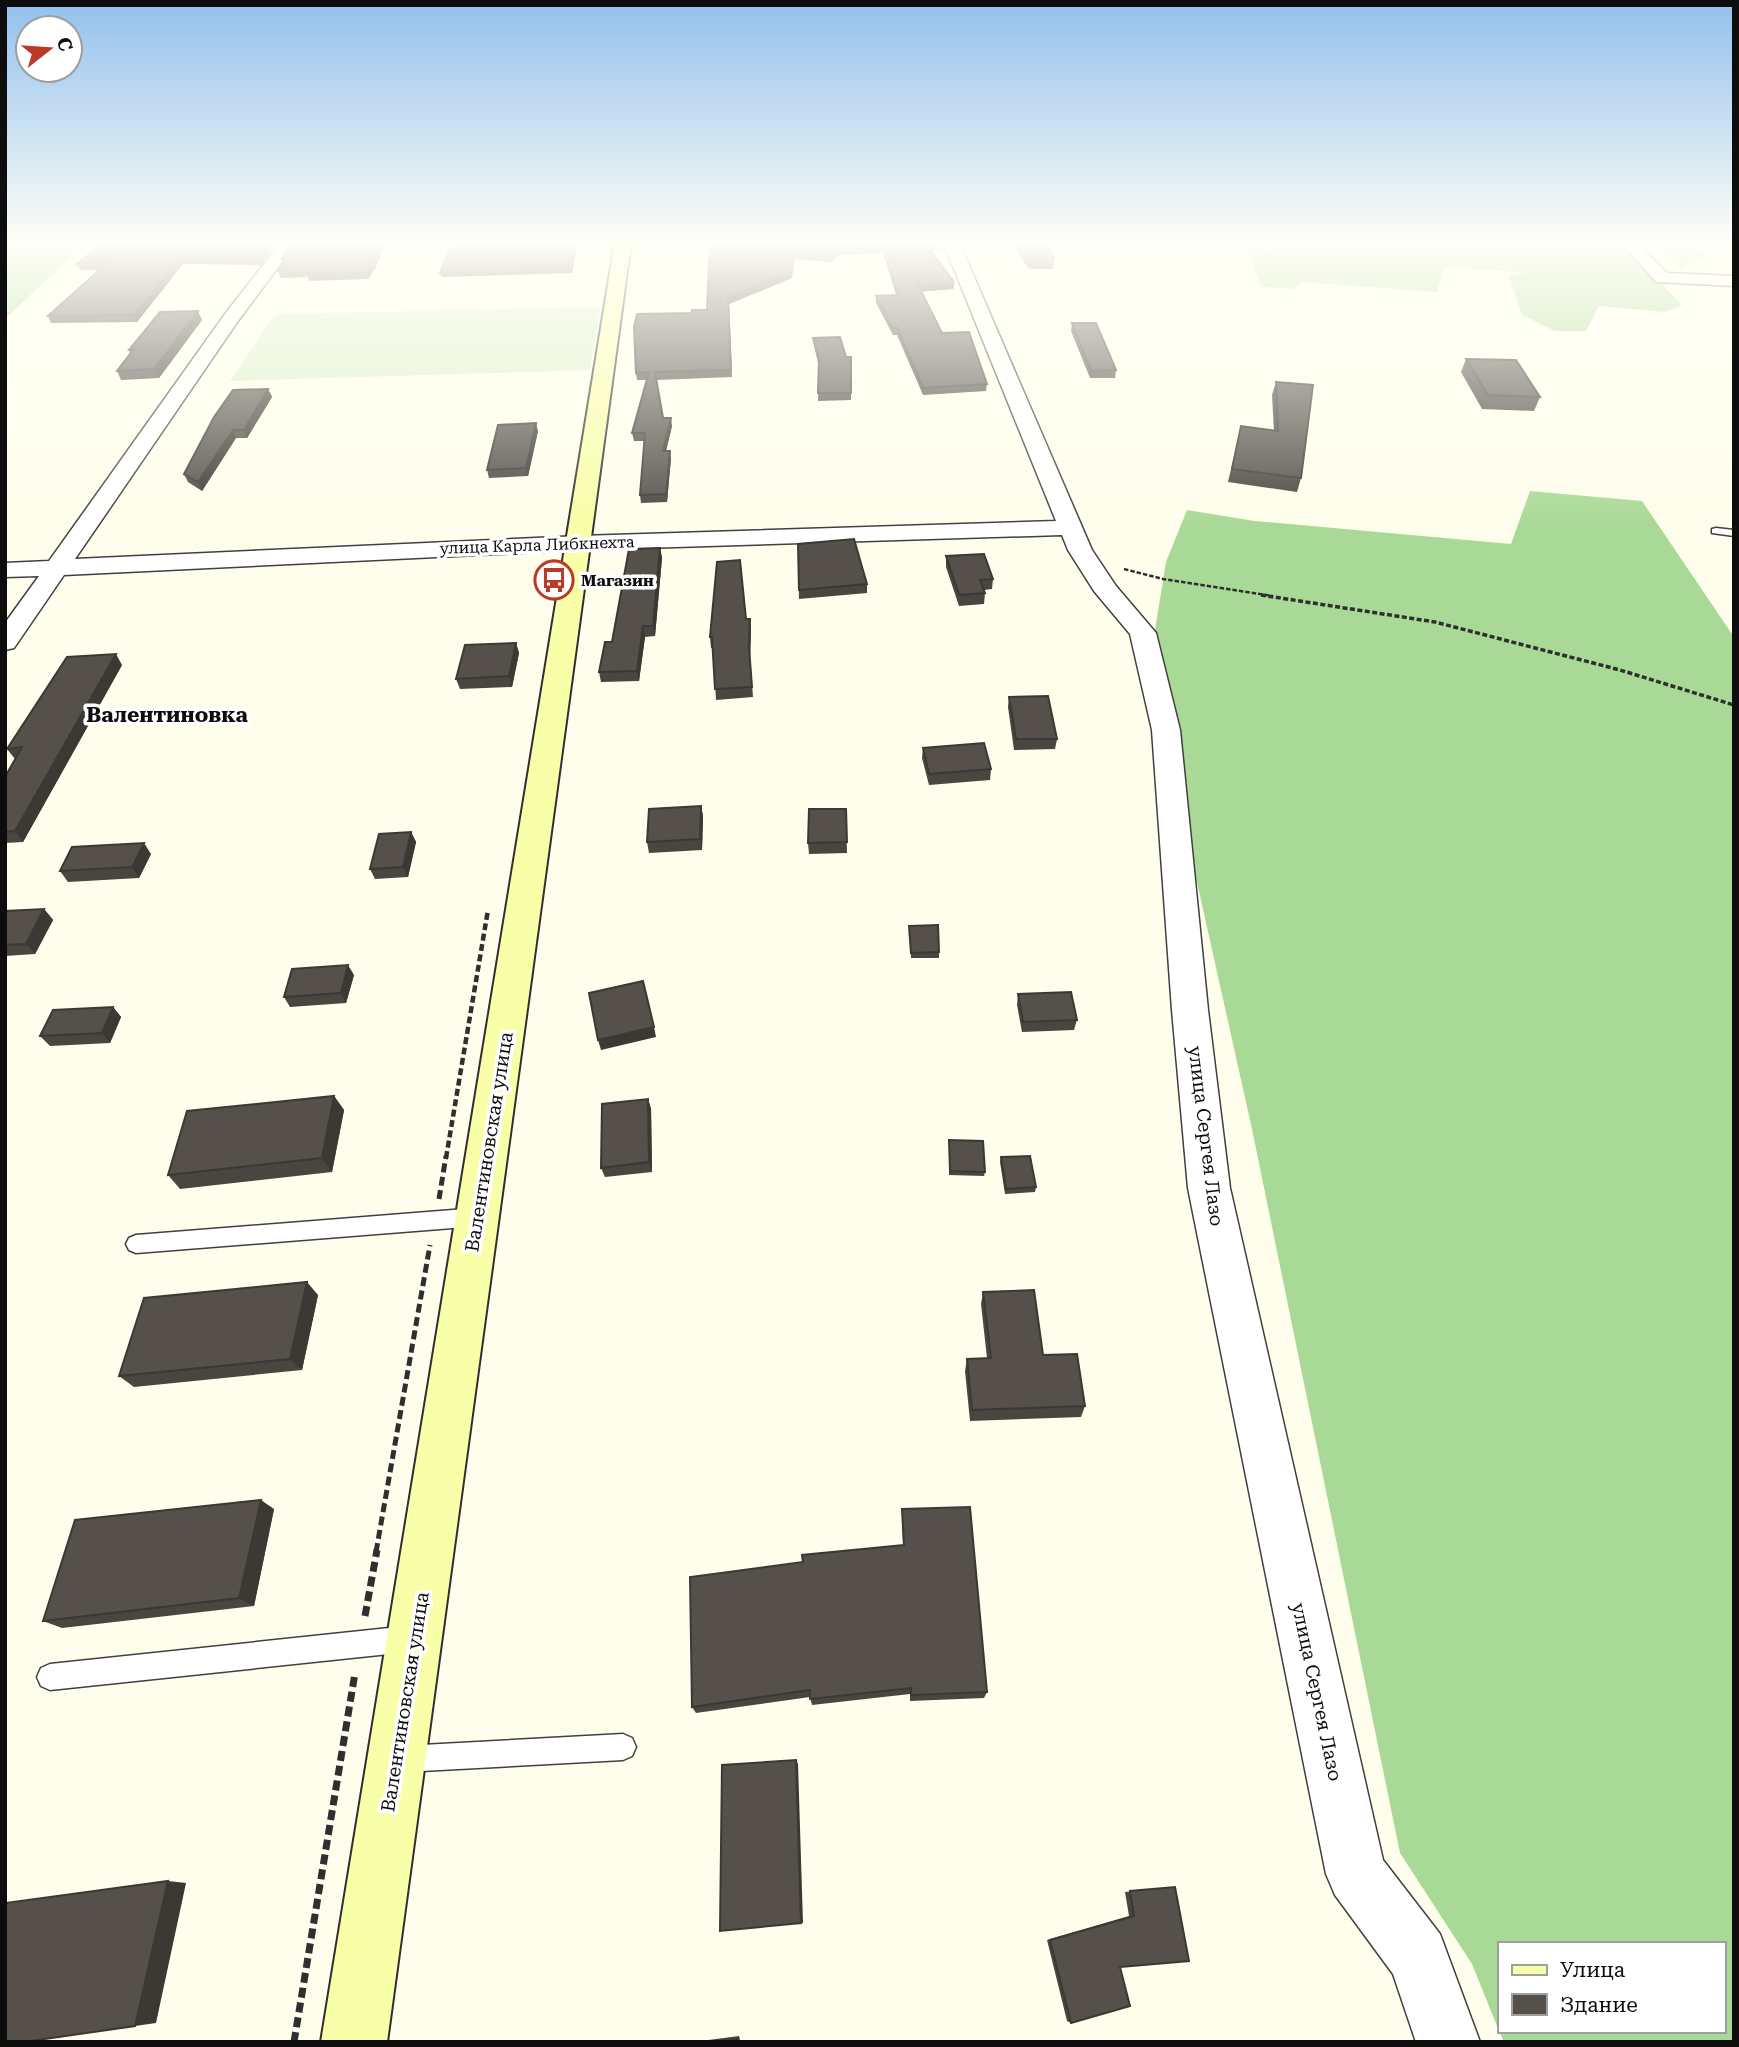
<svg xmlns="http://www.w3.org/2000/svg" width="1739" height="2047" viewBox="0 0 1739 2047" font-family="'Roboto Serif',serif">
<rect width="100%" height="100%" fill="#fffeec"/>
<!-- forest -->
<g fill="#a9d996">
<path d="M5,242H87L5,319Z"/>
<path d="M1243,242H1621L1682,305L1665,312L1599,306L1586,331H1555L1522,315L1509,276L1522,272L1444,267L1437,292L1302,282L1295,289L1262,287Z"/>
<path d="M1652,242H1691L1707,256L1680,268Z"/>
<path d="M1530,491L1642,501L1734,637V2042H1504L1499,2031H1723V1944H1499V2031L1472,1964L1400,1853L1252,1129L1149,667L1166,562L1187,510L1255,521L1511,544Z"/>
</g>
<!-- pitch -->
<path fill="#dbf0c9" d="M601,307L590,370L230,381L275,314Z"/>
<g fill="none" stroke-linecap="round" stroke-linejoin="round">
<!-- lane casing -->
<g stroke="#404040" stroke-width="3">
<g id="lane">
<path d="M1716,528L1734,530V536L1712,533V529Z"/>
<path d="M478,1208L485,1211L488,1217L485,1223L478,1226L136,1253L129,1250L126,1244L129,1238L136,1235Z"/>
<path d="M408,1626L417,1630L421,1639L417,1648L408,1652L50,1690L41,1686L37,1677L41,1668L50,1664Z"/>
<path d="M623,1734L632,1738L636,1747L632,1756L623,1760L403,1772L394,1768L390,1759L394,1750L403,1746Z"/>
</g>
</g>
<!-- street casing -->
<g stroke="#404040" stroke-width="3">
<g id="street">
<path d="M281,242H297L238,321L75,559L580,536L1056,521L943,242H959L1092,550L1116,586L1156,633L1180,730L1208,1010L1230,1188L1383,1860L1440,1934L1480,2042H1416L1393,1974L1335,1895L1326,1874L1188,1188L1172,1010L1152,730L1130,634L1094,591L1068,550L1062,535L580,550L64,575L14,648L5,650V623L39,576L5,577V563L49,561L225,314Z"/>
<path d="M1620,242H1636L1667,273L1734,276V286L1656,282Z"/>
</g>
</g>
<!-- secondary casing -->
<g stroke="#2f2f2f" stroke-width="4">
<path id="secondary" d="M615,242H631L387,2042H321Z"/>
</g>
<!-- path-far4 -->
<path stroke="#2f2f2f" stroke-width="2.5" stroke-dasharray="4.5 2" stroke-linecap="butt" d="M1124,569L1163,579L1273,596"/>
<!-- path-far3 -->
<path stroke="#2f2f2f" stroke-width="3.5" stroke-dasharray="5 2.5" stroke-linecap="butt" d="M1261,595L1435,622L1620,670L1734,705"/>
<!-- path-far2 -->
<path stroke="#2f2f2f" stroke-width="4.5" stroke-dasharray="7 3.5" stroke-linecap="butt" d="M446,1158L488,910"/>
<!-- path-far1 -->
<g stroke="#2f2f2f" stroke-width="5" stroke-dasharray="9 4.5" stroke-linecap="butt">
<path d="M439,1199L446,1156"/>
<path d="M376,1552L430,1245"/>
</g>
<!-- path -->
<g stroke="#2f2f2f" stroke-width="7" stroke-dasharray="10 5" stroke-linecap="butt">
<path d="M365,1616L377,1550"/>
<path d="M294,2042L355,1673"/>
</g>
<!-- lane -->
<use href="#lane" fill="#fff" fill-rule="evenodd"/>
<!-- street -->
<use href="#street" fill="#fff" fill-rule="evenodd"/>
<!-- secondary -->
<use href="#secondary" fill="#f9fea8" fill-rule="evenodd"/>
</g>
<!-- wall -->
<g fill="#49453f">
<path d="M103,242H279L260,265L183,264L137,322L51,323L48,316L99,270H80L77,264Z"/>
<path d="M453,242H578L572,273L441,277L440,273Z"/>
<path d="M710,242L941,244V250L931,251L954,282V289L922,291L942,333L987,384L986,391L923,395L897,335H893L876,303V296L896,295L883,253L840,255L831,262L794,259L792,278L729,304L732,377L656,380L663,418L672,426L666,451L671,458L667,502L641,503L640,495L644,441H634L632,433L647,380H637L636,373L691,313L707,310Z"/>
<path d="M1011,242H1045L1054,258L1053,269H1029Z"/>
<path d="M281,259L376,267L368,279L309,281L308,277L280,278L278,271L283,264Z"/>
<path d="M202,320L159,378L121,380L117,371L130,353L129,350Z"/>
<path d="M1072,323L1116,370L1115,378H1090L1071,331Z"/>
<path d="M813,338L846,357H851V400L818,401L819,367L814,345Z"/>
<path d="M1466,359L1540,397L1534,411L1482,409L1461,372Z"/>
<path d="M1276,382L1301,478L1297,492L1228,482L1241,426L1274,431L1272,395Z"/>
<path d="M268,389L272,397L247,438H236L202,491L188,482L184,474Z"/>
<path d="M538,431L528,476L489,478L487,470Z"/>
<path d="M798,544L867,584V593L799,599Z"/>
<path d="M660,548L662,558L655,636L645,637L639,681L601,682L599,672L612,642Z"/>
<path d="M946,556L993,579L992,589L984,590L985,593L984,604L959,606L946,567Z"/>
<path d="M746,619H750L751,629L750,658L753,697L716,700L713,648H711L710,637Z"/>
<path d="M516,643L519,653L512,687L460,689L456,679Z"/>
<path d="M122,665L23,842L5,843V777L15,759L7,749Z"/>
<path d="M1009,697L1057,739L1055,749L1014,750L1008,707Z"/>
<path d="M923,748L991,769L990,780L929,785L922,758Z"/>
<path d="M701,806L703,816L702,850L649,853L647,842Z"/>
<path d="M846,809L847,853L809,854L808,843Z"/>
<path d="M411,832L416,842L408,877L375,879L370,869Z"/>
<path d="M151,854L139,878L68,882L60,871Z"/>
<path d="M44,909L53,920L35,954L5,956V911Z"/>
<path d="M909,931L939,952V958H911Z"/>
<path d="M354,975L346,1003L290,1007L284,997Z"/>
<path d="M1018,994L1077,1020L1074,1030L1022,1032L1017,1005Z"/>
<path d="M113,1007L121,1017L110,1043L50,1046L40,1036Z"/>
<path d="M334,1096L344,1110L332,1172L180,1189L168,1175Z"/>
<path d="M648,1099L651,1109L652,1172L605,1177L601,1168Z"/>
<path d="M949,1140L985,1172L984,1176L949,1175Z"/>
<path d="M1001,1157L1036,1187L1035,1192L1005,1194L1000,1162Z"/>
<path d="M983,1292L1043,1355L1085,1406L1081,1417L970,1421L965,1371L967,1359L987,1358L981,1304Z"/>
<path d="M318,1295L302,1370L134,1387L119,1376Z"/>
<path d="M274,1509L254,1606L62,1628L43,1621Z"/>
<path d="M902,1509L987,1692L984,1698L910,1701V1694L812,1705L810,1697L696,1713L692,1707L803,1562L903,1545L902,1518Z"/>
<path d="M1175,1887L1120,1967L1071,2023L1067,2021L1047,1940L1129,1916L1125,1892Z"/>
<path d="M739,2036L740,2042H693Z"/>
</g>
<!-- shaded-wall -->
<g fill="#3c3833">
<path d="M272,242H279L260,265L258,259Z"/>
<path d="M381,242H386L376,267L368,279L366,272Z"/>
<path d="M577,242H578L572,273L571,268Z"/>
<path d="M840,248V255L831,262V256Z"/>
<path d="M794,252L792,278L729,304L732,377L728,297Z"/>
<path d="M181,258L183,264L137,322L134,315Z"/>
<path d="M954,282V289L918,292V285Z"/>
<path d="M198,311L202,320L159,378L154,369Z"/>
<path d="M268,389L272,397L247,438L244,430Z"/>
<path d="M671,418L672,426L664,459L663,451Z"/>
<path d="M536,423L538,431L528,476L526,468Z"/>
<path d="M233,430L236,438L202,491L198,482Z"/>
<path d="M670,451L671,458L667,502L666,494Z"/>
<path d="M660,548L662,558L655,636L653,626Z"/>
<path d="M750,619L751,629L750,658L753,697L749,647Z"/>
<path d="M643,626L645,637L639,681L637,671Z"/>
<path d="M516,643L519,653L512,687L509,676Z"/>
<path d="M116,654L122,665L23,842L15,831Z"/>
<path d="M701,806L703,816L702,850L700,839Z"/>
<path d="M411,832L416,842L408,877L403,867Z"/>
<path d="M144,843L151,854L139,878L132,867Z"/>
<path d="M44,909L53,920L35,954L26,944Z"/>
<path d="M348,965L354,975L346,1003L341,993Z"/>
<path d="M113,1007L121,1017L110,1043L102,1033Z"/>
<path d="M654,1027L656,1037L601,1050L598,1040Z"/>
<path d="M334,1096L344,1110L332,1172L322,1158Z"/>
<path d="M648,1099L651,1109L652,1172L649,1162Z"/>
<path d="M307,1282L318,1295L302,1370L290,1359Z"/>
<path d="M261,1500L274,1509L254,1606L239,1598Z"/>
<path d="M796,1760L798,1764L803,1923H801Z"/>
<path d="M168,1881L186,1883L156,2023L135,2026Z"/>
<path d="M739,2036L740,2042H736V2039Z"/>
</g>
<!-- building -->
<g fill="#555049" stroke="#3c3833" stroke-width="2">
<path d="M103,242H272L258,259L181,258L134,315L48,316L107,263L77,264Z"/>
<path d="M293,242H381L374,260L366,272L307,274L309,271H278L286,259H281Z"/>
<path d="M453,242H577L571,268L440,273Z"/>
<path d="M710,242H940L941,244H926L954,282L918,285L942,333L969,332L987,384L923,388L897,327L893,328L876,296L899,295L883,247L840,248L831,256L794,252L792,271L728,297L731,370L655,372L663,418H671L663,451H670L666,494L640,495L645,433H632L649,372L636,373L634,327L637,314L691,313L692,310H707Z"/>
<path d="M1019,242H1045L1054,258H1030Z"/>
<path d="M198,311L154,369L117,371L133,350H129L160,312Z"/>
<path d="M1072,323H1096L1116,370L1091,371Z"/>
<path d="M840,337L846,357H851V393H818L819,361L813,338Z"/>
<path d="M1466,359L1516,360L1540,397L1488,395Z"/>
<path d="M1276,382L1313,385L1301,478L1232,469L1241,426L1278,431Z"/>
<path d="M268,389L244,430H233L198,482L184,474L214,417L233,390Z"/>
<path d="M536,423L526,468L487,470L498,425Z"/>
<path d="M854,539L867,584L799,590L798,544Z"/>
<path d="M660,548L653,626H643L637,671L599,672L605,642H612L629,549Z"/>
<path d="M984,554L993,579L980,580L985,593L959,595L946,556Z"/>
<path d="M740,560L746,619H750L749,647L752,687L715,689L712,637H710L717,562Z"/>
<path d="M516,643L509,676L456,679L465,645Z"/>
<path d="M116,654L15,831L5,832V777L22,747L7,749L67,657Z"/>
<path d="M1048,696L1057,739H1016L1009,697Z"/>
<path d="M984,743L991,769L929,774L923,748Z"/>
<path d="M701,806L700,839L647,842L649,809Z"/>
<path d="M809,809H846L847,842L808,843Z"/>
<path d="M411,832L403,867L370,869L379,834Z"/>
<path d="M144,843L132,867L60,871L72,847Z"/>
<path d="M44,909L26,944L5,945V911Z"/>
<path d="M938,925L939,952L911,953L909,926Z"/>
<path d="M348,965L341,993L284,997L292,969Z"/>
<path d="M643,981L654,1027L598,1040L589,993Z"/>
<path d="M1071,992L1077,1020L1023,1022L1018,994Z"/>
<path d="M113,1007L102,1033L40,1036L53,1010Z"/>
<path d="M334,1096L322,1158L168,1175L187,1111Z"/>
<path d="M648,1099L649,1162L601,1168L602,1104Z"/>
<path d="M949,1140L983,1141L985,1172L950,1171Z"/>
<path d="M1030,1156L1036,1187L1006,1189L1001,1157Z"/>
<path d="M307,1282L290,1359L119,1376L144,1298Z"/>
<path d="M1034,1290L1043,1355L1077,1354L1085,1406L972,1410L967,1359L991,1358L983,1292Z"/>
<path d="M261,1500L239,1598L43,1621L75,1520Z"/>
<path d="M970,1507L987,1692L911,1695V1688L810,1699V1690L692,1707L690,1577L803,1562L802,1555L904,1545L902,1509Z"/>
<path d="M796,1760L801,1923L720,1931L722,1765Z"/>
<path d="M168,1881L135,2026L24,2042H5V1903Z"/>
<path d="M1175,1887L1189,1961L1120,1967L1130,2006L1071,2023L1050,1940L1134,1916L1130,1891Z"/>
<path d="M736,2039V2042H712Z"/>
</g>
<!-- sky -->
<linearGradient id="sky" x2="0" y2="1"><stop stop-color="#92c0ed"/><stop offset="0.46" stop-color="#fffff6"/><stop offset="1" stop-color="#fffff6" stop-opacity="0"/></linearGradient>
<rect width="1739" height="528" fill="url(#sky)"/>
<!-- icons -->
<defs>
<g id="bus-ring" transform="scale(2.0125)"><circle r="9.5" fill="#fff" stroke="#bb3927" stroke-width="1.5"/><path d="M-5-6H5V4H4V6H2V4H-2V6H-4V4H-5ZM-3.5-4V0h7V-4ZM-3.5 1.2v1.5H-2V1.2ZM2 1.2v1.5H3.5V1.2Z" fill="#bb3927"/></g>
</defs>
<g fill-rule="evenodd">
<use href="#bus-ring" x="554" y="580"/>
</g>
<g text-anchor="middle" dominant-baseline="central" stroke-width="7" stroke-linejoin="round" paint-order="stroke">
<!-- far-street labels -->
<g font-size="16" fill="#0d0d0d" stroke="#fff">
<text transform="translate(537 545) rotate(-2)">улица Карла Либкнехта</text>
</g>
<!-- far-poi labels -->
<g font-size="16" font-weight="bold" fill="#0d0d0d" stroke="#fff" text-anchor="start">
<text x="581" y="580">Магазин</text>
</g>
<!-- street labels -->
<g font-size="19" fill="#0d0d0d" stroke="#fff">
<text transform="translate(1206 1136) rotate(83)">улица Сергея Лазо</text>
<text transform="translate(489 1142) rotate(-81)">Валентиновская улица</text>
<text transform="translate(1317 1692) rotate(78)">улица Сергея Лазо</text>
<text transform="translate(405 1702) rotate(-81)">Валентиновская улица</text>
</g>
<!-- far-district labels -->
<g font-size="21" font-weight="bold" fill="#0d0d0d" stroke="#fff">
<text x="167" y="715">Валентиновка</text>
</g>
</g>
<!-- border -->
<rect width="1739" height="2047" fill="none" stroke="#0d0d0d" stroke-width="14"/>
<!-- legend -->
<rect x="1498" y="1942" width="228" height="91" fill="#ffffff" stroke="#9e9e9e" stroke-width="2"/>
<rect x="1512" y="1965" width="35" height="10" fill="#f9fea8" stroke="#9e9e9e" stroke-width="2"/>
<text x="1560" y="1977" font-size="21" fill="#0d0d0d">Улица</text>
<rect x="1512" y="1994" width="35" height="21" fill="#555049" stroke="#9e9e9e" stroke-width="2"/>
<text x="1560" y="2012" font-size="21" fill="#0d0d0d">Здание</text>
<!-- north arrow -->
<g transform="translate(49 49) rotate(73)"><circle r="33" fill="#ffffff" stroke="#9e9e9e" stroke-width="2"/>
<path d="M0-5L12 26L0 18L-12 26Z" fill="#bb3927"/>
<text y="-10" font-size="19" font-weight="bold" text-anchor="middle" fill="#0d0d0d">С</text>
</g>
</svg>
